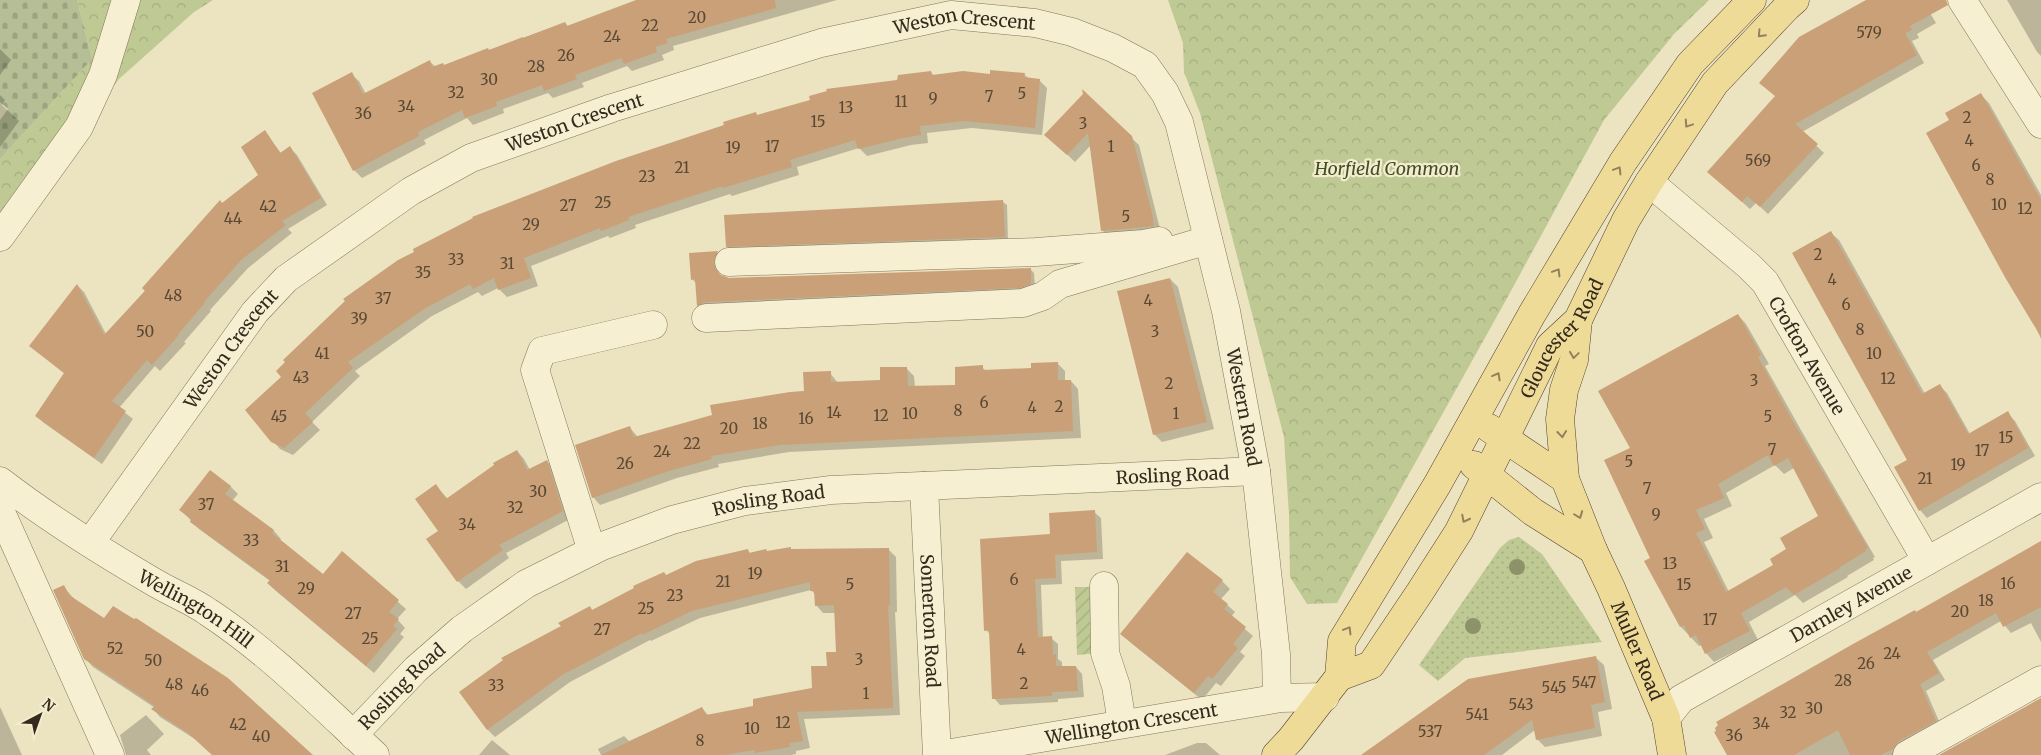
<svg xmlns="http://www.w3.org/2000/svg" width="2041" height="755" viewBox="0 0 2041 755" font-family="Merriweather,serif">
<defs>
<pattern id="grass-dots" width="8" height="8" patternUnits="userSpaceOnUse" patternTransform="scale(1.25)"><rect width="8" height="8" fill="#bec994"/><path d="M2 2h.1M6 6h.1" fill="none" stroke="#a4ad7f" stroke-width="1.8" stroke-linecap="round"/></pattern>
<pattern id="forest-crowns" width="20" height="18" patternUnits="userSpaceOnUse" patternTransform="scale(1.25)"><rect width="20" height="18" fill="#bec994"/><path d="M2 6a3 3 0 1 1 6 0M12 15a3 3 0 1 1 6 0" fill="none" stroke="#a4ad7f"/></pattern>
<pattern id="cemetery-stones" width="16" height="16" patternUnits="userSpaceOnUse" patternTransform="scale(1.25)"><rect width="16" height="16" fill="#b5be94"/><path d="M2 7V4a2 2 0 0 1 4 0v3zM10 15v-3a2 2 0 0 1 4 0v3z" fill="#9ca37f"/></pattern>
<pattern id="garden-furrows" width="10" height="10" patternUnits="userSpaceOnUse" patternTransform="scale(1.25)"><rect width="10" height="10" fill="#bec994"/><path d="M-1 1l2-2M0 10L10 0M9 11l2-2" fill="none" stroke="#a4ad7f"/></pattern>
</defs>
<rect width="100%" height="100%" fill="#ece3c0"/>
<!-- grass -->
<path fill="url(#grass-dots)" d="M1519,537L1542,554L1602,642L1465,658L1438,681L1419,665L1500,548L1509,540Z"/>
<!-- forest -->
<g fill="url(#forest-crowns)">
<path d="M77,0H213L194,12L119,79L9,220L0,235V159L92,59Z"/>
<path d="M1168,0H1709L1674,34L1604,120L1506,300L1337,603L1307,604L1290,577L1289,515L1284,437L1200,113L1184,72L1183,43Z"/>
</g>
<!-- cemetery -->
<path fill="url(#cemetery-stones)" d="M0,0H77L92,59L0,159V120L8,109L0,102Z"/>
<!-- garden -->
<path fill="url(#garden-furrows)" d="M1075,587H1096L1098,653L1077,655Z"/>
<!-- shadow -->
<g fill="#0003" fill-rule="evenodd">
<path d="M639,0H837L673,46L674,50L662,55L664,60L632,71L627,66L582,83L584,87L553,98L548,93L503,109L504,113L473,125L467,118L424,140L426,144L362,178L354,170L351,74L359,81L366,94L429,61L436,67L444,66L565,23L568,26Z"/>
<path d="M1868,0H1933L1930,13L1936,23L1917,34L1919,38L1912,41L1924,63L1802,132L1824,153L1768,214L1756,203L1750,209L1716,179L1776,97L1769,90Z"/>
<path d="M2007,0H2041V56L2037,52Z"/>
<path d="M0,49L11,60L0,75Z"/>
<path d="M931,72L934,76L1024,74L1028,78L1039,80L1047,88L1042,135L972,128L927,133L928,143L911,145L867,156L859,148L797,167L799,175L732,196L730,194L635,225L636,228L610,238L608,236L531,266L538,286L507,297L498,288L482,296L478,292L432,316L355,371L360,376L312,422L320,430L293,455L280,449L247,410L725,125L756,114L758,116Z"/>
<path d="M1084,94L1139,145L1161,233L1110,238L1103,231L1091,145L1075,162L1054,142Z"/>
<path d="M0,95L5,100L2,105L19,121L0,147Z"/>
<path d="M1981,95L1989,103L2041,195V339L1951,121Z"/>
<path d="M265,132L281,153L290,148L297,155L327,205L288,229L292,233L248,268L210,310L211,311L184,342L186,343L160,371L155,366L119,408L133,419L102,464L44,423L37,416L65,374L31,346L77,285L84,292L106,334L223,204L260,175Z"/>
<path d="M1003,202L1007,205L1008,241L731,250L727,247Z"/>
<path d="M1831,233L1839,240L1925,394L1940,386L1947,393L1970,434L2007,413L2015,421L2035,456L1927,518L1920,510L1909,460Z"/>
<path d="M718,253L721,256L717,266L719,275L729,279L1030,269L1034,273L1035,287L1024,291L701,309L698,305L696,283L692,279L691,254Z"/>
<path d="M1170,279L1178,287L1214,429L1162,442L1155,435Z"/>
<path d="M1738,315L1746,324L1769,364L1765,366L1801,430L1875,557L1873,558L1874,560L1847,576L1848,577L1803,603L1795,595L1749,622L1758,640L1714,662L1706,653L1702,645L1699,646L1681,627L1646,561L1652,559L1631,448ZM1775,465L1784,474L1794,468L1819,516L1775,565L1729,592L1704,542L1713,538L1704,519L1732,506L1726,493Z"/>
<path d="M1057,363L1065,371V381H1071L1078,389L1081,438L789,452L718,464L719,467L677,478L600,505L593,497L630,428L638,437L805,392L830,373L838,383L881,382L906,368L914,376L915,387L957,386L982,367L987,372L1032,369Z"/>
<path d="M517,451L524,459L530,470L547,461L554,469L570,519L506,553L509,558L466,589L458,581L439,531L436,486L448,499Z"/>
<path d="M230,486L238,494L232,501L274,531L281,539L280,540L323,576L342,553L406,609L397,619L405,628L400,634L404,637L374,673L276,591L268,583L270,581L199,529L181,510Z"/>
<path d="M1094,512L1101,518L1103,559L1061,561L1062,584L1041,585L1043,638H1051L1058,644V659L1062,662V667H1076L1082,674L1084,697L1058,699V702L1000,705L994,698L990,634L986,630L1051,535Z"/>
<path d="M2041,543V642L2031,623L2011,633L2001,621L1933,660L1945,680L1926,691L1942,728L1900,755H1727L1916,613Z"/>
<path d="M888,549L896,557L897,612H895L900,715L804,719L810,748L796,751V754L791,755H601L598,749L624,736L629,741L702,708L709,716L755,707L813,689L837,653L836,613H823L816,605L815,594L811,590L700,618L651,641L650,640L570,682L495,737L487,729L562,627L590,608L593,611L667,576L747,550L751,554L792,550Z"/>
<path d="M1222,581L1230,589L1221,599L1235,612L1231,617L1253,636L1240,652L1245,656L1221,686L1216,683L1202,700L1130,642Z"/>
<path d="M64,587L75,600L312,755H213L198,741L160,717L153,709L155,708L93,667L85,658Z"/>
<path d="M1596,658L1604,665L1612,709L1598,712L1602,736L1545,747L1537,739L1535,730L1502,755H1364Z"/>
<path d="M0,707L22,755H0Z"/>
<path d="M146,715L164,734L147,750L151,755H126L120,735Z"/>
<path d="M492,740L510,755H479Z"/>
<path d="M1197,743H1206L1220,755H1165Z"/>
</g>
<!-- building -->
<g fill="#c9a077" fill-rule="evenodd">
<path d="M636,0H775L776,8L666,39L668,43L655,47L657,52L624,64L621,58L575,75L577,79L544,91L542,85L496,102L497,106L465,118L462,110L418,132L419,136L353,171L312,93L352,72L363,94L430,60L432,67L443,63L444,65L488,48L489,50L523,37V38L565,22L567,26Z"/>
<path d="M1866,0H1946L1948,5L1910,26L1912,30L1905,33L1917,55L1795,124L1818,144L1760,207L1747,196L1742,202L1707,172L1775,96L1759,83L1799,37Z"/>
<path d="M990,70L1025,73L1024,77L1040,79L1035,128L964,121L920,126L921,135L903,138L858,149L855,140L790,160L792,167L723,188V186L628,217L629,220L601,231L600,228L524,258L531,278L498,290L494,278L473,289L470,284L424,309L348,362L353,368L305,413L313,422L284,448L271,442L245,410L281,377L276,371L285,362L283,360L345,301L343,299L398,260L414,252L413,249L473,218L472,217L616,161L724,125L723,122L756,112L757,115L810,100L809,96L827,91L826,89L897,80L898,75L931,71L932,75L963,71L990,74Z"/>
<path d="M1082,89L1132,136L1152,213L1154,226L1101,231L1088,133L1067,155L1044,135L1083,94Z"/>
<path d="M1981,93L2041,200V337L2006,279L1926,133L1949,120L1945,113Z"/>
<path d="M265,130L280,153L290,146L321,198L282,221L286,225L241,260L204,302L205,303L178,334L179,335L152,365L147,360L112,401L126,411L94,458L35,416L64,373L29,346L77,284L104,335L145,291L142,288L220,200L222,203L258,175L241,147Z"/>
<path d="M1003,200L1005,237L726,247L724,215Z"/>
<path d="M1831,231L1922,394L1940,384L1968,434L2008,411L2028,448L1919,511L1894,467L1907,460L1792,253Z"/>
<path d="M718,251L713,262L716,270L721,275L729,278L1031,268V284L1020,288L705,302L697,306L695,279L691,280L689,253Z"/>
<path d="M1170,278L1207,422L1153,435L1117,291Z"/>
<path d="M1738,314L1761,355L1758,357L1792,420L1868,548L1865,549L1866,551L1840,567V568L1794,595L1786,587L1741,613L1750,631L1705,654L1696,635L1690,638L1684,625L1680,627L1644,561L1650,558L1604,460L1630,448L1598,391ZM1768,455L1774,466L1788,458L1818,516L1780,538L1786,549L1770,559L1773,565L1726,592L1696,533L1705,529L1696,510L1724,498L1718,484Z"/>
<path d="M1058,362V380H1071L1073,431L780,445L711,456L712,459L669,471L592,498L575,445L630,426L634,437L712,415L710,405L790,392L804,391L803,372L831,371V382L880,380V367H907L908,386L955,385V367L983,365V370L1031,368V363Z"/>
<path d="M517,450L527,470L547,460L563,511L499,545L503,550L457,582L426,539L438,531L415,499L436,484L446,499L494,465L493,463Z"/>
<path d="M210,470L231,486L225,494L274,530L272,533L323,574L342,551L399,600L389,612L399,619L393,626L397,629L366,666L267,583L270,580L190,522L191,519L179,510Z"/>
<path d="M1095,510L1097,552L1055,555L1056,578L1035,579L1038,637L1052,636L1053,655L1056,654V666H1076L1078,691L1052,692V696L992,699L989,630L984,631L980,539L1050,534L1049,513Z"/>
<path d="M2041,541V607L2003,627L1996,613L1927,652L1939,673L1920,684L1936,721L1899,741L1893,749L1881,755H1850L1838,730L1794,755H1727L1714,732L1716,731L1715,728L1718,725L1716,722L1853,644L1915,610L1916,612Z"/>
<path d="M791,547V549L889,548L890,605H888L893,708L797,712L803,741L789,743L790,747L755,753L754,750L724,755H601L702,707L706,715L753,706V699L812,688L811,666H827L826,652H836L834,605L815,606L814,591H810V582L692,611L642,635V633L562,675L487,730L459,692L503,660L501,658L561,626L558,623L590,606L592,610L634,588L633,586L664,572L666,575L696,561L748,549L749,553L766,549L767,551Z"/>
<path d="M1187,552L1223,580L1213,592L1228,604L1224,609L1246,627L1233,644L1238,648L1212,679L1208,676L1194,693L1120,634Z"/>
<path d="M64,585L69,595L104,618L113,606L134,619L136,618L228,678L313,755H212L188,733L151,709L155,706L84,659L53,590Z"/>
<path d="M1596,656L1605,702L1591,705L1595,728L1536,740L1532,720L1484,755H1361L1468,679Z"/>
<path d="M2041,698V755H1939Z"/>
</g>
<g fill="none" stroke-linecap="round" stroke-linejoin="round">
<!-- minor casing -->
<g stroke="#847459" stroke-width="29">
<g id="minor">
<path d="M1962,0L2041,124"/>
<path id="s1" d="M1649,182L1749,266L1765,282L1927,561"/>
<path d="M0,237L79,127L103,75L126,0"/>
<path d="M729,262L1036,252L1143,244L1159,241"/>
<path d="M706,318L1023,303L1043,296L1060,284L1208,240"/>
<path id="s2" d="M0,481C48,518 99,550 152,581C170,592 191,600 208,612C269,652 322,706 375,755"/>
<path id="s3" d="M924,486L937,755"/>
<path d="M0,510L110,755"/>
<path id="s4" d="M90,543L255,312L286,279L411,191L471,158L612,108L821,43L951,15L1035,23L1072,32L1113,48L1145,65L1165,93L1179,122L1226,311L1256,471L1276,654L1277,698"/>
<path d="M592,551L535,370L542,351L653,325"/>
<path d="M1104,586L1105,653L1116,686L1122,723"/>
<path id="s5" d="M1666,718L1681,699L2041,497"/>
<path id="s6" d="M353,735L416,669L462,629L526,584L600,547L672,520L745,501L831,490L1256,471"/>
<path id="s7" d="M939,755L1281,698L1325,697"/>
<path d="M1907,755L2041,680"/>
</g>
</g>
<!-- major casing -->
<g stroke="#52412d" stroke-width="29">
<g id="major">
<path id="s8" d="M1489,428L1565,479L1593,550L1611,588L1666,718L1672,755"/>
<path d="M1474,465L1533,512L1593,550"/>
<path d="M1565,479L1560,419L1564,390L1574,360L1578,320"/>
<path id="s9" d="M1339,677L1371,665L1420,592L1459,531L1550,346L1578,320L1626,220L1649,182L1715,83L1787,7L1795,0"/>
<path d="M1276,755L1291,739L1339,677L1342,641L1437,485L1532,314L1623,162L1690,64L1752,0"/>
</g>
</g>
<!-- minor -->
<use href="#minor" stroke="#f7efd2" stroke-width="28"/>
<!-- major -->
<use href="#major" stroke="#efdb98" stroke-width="28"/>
</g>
<!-- trees -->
<g fill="#8e926a">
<circle cx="1517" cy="567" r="8"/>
<circle cx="1473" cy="626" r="8"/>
</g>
<!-- one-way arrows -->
<defs><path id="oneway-chevron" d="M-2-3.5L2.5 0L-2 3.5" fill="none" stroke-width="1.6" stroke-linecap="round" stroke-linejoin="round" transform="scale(1.25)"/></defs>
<g stroke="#92825a">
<use href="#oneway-chevron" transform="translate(1761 34) rotate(133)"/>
<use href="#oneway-chevron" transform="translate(1688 124) rotate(124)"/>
<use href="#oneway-chevron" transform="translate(1618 170) rotate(-59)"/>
<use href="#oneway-chevron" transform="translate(1557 272) rotate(-59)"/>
<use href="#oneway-chevron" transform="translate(1574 355) rotate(98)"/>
<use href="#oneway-chevron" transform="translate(1497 376) rotate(-61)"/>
<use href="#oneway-chevron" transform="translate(1562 434) rotate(84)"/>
<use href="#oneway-chevron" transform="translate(1579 515) rotate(69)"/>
<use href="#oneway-chevron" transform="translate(1465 519) rotate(117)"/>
<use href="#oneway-chevron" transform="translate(1348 630) rotate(-59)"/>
</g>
<g text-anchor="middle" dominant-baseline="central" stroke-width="4.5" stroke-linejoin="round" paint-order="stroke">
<!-- number labels -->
<g font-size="15" fill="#594834">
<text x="697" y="17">20</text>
<text x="650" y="25">22</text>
<text x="1869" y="32">579</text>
<text x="612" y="36">24</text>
<text x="566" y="55">26</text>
<text x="536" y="66">28</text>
<text x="489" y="79">30</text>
<text x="456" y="92">32</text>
<text x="1022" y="93">5</text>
<text x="989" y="96">7</text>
<text x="933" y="98">9</text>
<text x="901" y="101">11</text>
<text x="406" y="106">34</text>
<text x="846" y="107">13</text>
<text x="363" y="113">36</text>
<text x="1967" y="117">2</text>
<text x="818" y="121">15</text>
<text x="1083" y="123">3</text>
<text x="1969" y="140">4</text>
<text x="772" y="146">17</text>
<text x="1111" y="146">1</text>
<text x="733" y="147">19</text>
<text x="1758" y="160">569</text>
<text x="1976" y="165">6</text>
<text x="682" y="167">21</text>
<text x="647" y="176">23</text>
<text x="1990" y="179">8</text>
<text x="603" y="202">25</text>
<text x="1999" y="204">10</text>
<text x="568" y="205">27</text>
<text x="268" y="206">42</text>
<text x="2025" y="208">12</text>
<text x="1126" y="216">5</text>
<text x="233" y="218">44</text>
<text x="531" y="224">29</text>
<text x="1818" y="254">2</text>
<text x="456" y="259">33</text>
<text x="507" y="263">31</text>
<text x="423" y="272">35</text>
<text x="1832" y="279">4</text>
<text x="173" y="295">48</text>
<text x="383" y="298">37</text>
<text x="1148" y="300">4</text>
<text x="1846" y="304">6</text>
<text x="359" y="318">39</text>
<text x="1860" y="329">8</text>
<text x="145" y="331">50</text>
<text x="1155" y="331">3</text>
<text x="322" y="353">41</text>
<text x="1874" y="353">10</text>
<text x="301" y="377">43</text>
<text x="1888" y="378">12</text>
<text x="1754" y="380">3</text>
<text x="1169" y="383">2</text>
<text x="984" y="402">6</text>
<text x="1059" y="406">2</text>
<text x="1032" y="407">4</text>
<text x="958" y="410">8</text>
<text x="834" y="412">14</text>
<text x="910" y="413">10</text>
<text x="1176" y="413">1</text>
<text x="881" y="415">12</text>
<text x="279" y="416">45</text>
<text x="1768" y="416">5</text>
<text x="806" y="418">16</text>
<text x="760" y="423">18</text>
<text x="729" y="428">20</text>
<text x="2006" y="437">15</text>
<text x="692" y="443">22</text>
<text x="1772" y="449">7</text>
<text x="1982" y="450">17</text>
<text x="662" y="451">24</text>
<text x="1629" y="461">5</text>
<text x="625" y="463">26</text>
<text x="1958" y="464">19</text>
<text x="1925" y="478">21</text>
<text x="1647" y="488">7</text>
<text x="538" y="491">30</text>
<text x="206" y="504">37</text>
<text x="515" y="507">32</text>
<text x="1656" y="514">9</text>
<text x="467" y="524">34</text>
<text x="251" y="540">33</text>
<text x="1670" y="563">13</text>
<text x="282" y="566">31</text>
<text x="755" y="573">19</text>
<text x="1014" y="579">6</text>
<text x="723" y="581">21</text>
<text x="2008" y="583">16</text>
<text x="850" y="584">5</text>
<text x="1684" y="584">15</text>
<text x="306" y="588">29</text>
<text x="675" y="595">23</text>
<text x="1986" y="600">18</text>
<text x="646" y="608">25</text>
<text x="1960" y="611">20</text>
<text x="353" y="613">27</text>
<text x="1710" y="619">17</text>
<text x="602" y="629">27</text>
<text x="370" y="638">25</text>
<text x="115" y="648">52</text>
<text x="1021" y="649">4</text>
<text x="1892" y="653">24</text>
<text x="859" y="659">3</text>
<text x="153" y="660">50</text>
<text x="1866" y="663">26</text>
<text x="1843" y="680">28</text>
<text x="1584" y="682">547</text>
<text x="1024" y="683">2</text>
<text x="174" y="684">48</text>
<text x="496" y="685">33</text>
<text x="1554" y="687">545</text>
<text x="200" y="690">46</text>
<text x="866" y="693">1</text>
<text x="1521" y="704">543</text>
<text x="1814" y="708">30</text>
<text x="1788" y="712">32</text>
<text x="1477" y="714">541</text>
<text x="783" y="722">12</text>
<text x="1761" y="723">34</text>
<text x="238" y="724">42</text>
<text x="752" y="728">10</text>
<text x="1430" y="731">537</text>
<text x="1734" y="735">36</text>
<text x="261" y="736">40</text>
<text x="700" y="740">8</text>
</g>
<!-- street labels -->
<g font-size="18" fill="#342a1d" stroke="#f4eccf">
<text stroke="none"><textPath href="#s4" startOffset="1065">Weston Crescent</textPath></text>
<text stroke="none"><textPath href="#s4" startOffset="660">Weston Crescent</textPath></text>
<text stroke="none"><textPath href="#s9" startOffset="414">Gloucester Road</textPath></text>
<text stroke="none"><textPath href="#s4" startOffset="240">Weston Crescent</textPath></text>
<text stroke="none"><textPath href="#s1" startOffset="238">Crofton Avenue</textPath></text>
<text stroke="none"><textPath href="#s4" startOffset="1614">Western Road</textPath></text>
<text stroke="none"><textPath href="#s6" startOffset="894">Rosling Road</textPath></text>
<text stroke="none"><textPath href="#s6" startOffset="489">Rosling Road</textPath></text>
<text stroke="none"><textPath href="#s5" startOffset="219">Darnley Avenue</textPath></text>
<text stroke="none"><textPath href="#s2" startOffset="234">Wellington Hill</textPath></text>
<text stroke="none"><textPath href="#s3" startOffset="135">Somerton Road</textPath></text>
<text stroke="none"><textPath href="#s8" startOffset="278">Muller Road</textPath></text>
<text stroke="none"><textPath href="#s6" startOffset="69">Rosling Road</textPath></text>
<text stroke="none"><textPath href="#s7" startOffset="195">Wellington Crescent</textPath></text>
</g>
<!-- park labels -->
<g font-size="18" font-style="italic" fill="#415024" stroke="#f4eccf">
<text x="1387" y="168">Horfield Common</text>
</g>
</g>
<!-- north arrow -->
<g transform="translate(40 715) rotate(41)" stroke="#f4eccf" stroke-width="4" paint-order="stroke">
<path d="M0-4L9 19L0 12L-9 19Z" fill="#342a1d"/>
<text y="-8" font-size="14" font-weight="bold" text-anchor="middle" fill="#342a1d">N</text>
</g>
</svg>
